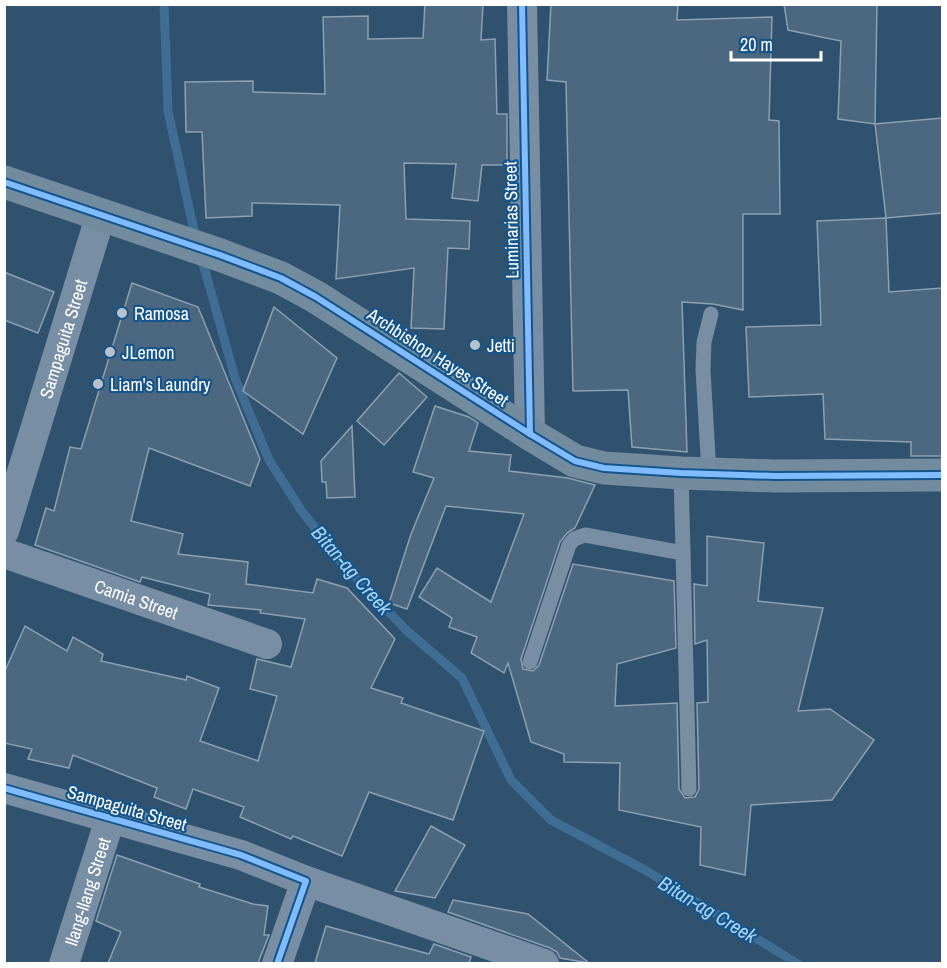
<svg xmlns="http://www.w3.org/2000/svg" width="947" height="968" viewBox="0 0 947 968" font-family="'Archivo Narrow',sans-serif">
<rect width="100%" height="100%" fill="#30526f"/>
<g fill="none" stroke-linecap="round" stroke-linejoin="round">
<!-- stream -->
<g stroke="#3f6d93" stroke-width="9">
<path d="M164,4L168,111L196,240"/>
<path d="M201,256L235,378L269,460L301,510L342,563L406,630L462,678L511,780L551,820L645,870L798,964"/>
</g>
</g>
<!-- building -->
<g fill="#4c6880" stroke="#8ba0b2" stroke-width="1.5">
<path d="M425,4H483L481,40L495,39L497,114H507V165H482L478,201L452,198L456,164L404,163L406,219L470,221L469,249L448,248L444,329L411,328L414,268L336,279L340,205L252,203V216L206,218L202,132H186L185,82L253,81V92L325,94L323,17L368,16V39L423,38Z"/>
<path d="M551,4H678L677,20L772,17L769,120L779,121L780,214H743V310L713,304L682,302L687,452L632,447L628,390L573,391L566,82L547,80Z"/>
<path d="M784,4H877L875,124L838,119L841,41L788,30Z"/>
<path d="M942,118V213L886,218L875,124Z"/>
<path d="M886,218L889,292L942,288V456H911V442L825,439L823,394L749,397L746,327L821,325L817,221Z"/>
<path d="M4,272L54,292L38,333L4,320Z"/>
<path d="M132,283L198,307L260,459L250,486L149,448L131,521L183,534L178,554L248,562L246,584L313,593L317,579L347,588L395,639L371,688L403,698L401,703L484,731L453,820L369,792L342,856L293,836L291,839L240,817L244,807L193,789L186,809L154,797L157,788L73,755L69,768L28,759L32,749L4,743V673L25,626L67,651L73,637L103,654L101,661L186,680L187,676L219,688L200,741L258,761L277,696L250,689L257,659L291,667L305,619L260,613L261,610L208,605L210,594L142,577L140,582L35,545L46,508L54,511L70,447L81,449Z"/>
<path d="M274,307L337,358L303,434L243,391Z"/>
<path d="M399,373L427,397L384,445L357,421Z"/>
<path d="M435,406L469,417L478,423L469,451L511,455L509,471L568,478L595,485L575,528L567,533L560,542L521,659L523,669L533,671L539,665L573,564L674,581L676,648L617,664L615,706L677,703L679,789L685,798L695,797L699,789L697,703L708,702L707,640L695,644L694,584L707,586V536L764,543L758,601L823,608L798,711L830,709L874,740L832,800L751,805L745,875L700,865L701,827L619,810L620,763L564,762V754L531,742L508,663L504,673L471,653L477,637L449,627L452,618L419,597L437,568L491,602L524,514L446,506L407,609L389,603L411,534L434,478L413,472Z"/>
<path d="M352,426L355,497L327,498L326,482H322L321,461Z"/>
<path d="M431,826L465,845L435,898L395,891Z"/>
<path d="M117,855L200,884L199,887L253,904L268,906L264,935H269L258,963H108L121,932L96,921Z"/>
<path d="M453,900L528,914L589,963L560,958L557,952L550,948L448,912Z"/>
<path d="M326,926L429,954L434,944L471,957L469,963H315Z"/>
</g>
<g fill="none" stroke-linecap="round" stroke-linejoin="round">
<!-- lane -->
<g stroke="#778ea4" stroke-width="15">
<path d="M681,473L689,789"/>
<path d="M709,473L703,370L704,342L711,314"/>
<path d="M530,662L569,545L574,539L585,535L683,553"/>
</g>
<!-- street -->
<g stroke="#778ea4" stroke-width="30">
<path d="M522,4L530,434"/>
<path id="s1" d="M4,531L101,214"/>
<path id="s2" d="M4,553L267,644"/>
<path d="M4,788L241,855L306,881L277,964"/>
<path d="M306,881L544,964"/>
<path id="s3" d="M64,964L110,819"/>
</g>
<!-- secondary -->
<path stroke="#728b9f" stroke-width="33" d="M4,182L220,255L281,278L316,297L530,434L575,461L604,468L681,473L775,476L942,475"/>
<!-- cycleway casing -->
<g stroke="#15558a" stroke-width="10">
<g id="cycleway">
<path d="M522,4L530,434"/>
<path d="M4,182L220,255L281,278L316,297L530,434L575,461L604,468L681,473L775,476L942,475"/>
<path d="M4,788L241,855L306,881L277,964"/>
</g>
</g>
<!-- cycleway -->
<use href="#cycleway" stroke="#80bcff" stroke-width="6"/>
</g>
<!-- markers -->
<g fill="#b7c2cd" stroke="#15558a" stroke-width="2">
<circle cx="122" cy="313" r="6"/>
<circle cx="475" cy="345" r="6"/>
<circle cx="110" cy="352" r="6"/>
<circle cx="98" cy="384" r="6"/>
</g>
<g text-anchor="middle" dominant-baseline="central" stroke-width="4.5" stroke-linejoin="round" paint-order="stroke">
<!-- street labels -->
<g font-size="18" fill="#fff" stroke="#15558a">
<text transform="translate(511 220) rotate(-91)">Luminarias Street</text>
<text stroke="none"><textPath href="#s1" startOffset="201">Sampaguita Street</textPath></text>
<text transform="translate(438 357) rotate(33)">Archbishop Hayes Street</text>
<text stroke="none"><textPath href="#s2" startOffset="140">Camia Street</textPath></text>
<text transform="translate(127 808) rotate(16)">Sampaguita Street</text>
<text stroke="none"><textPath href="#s3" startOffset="76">Ilang-Ilang Street</textPath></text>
</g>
<!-- poi labels -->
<g font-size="18" fill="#fff" stroke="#15558a" text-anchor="start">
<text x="134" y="313">Ramosa</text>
<text x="487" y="345">Jetti</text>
<text x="122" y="352">JLemon</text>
<text x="110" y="384">Liam's Laundry</text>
</g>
<!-- water labels -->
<g font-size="20" font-style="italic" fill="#a8d5f7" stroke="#15558a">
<text transform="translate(352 570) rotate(49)">Bitan-ag Creek</text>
<text transform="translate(708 909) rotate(31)">Bitan-ag Creek</text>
</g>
</g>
<!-- border -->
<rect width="947" height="968" fill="none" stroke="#ffffff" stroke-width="12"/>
<!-- scale -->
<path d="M731 51v9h90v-9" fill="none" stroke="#ffffff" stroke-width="3"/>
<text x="740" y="51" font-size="18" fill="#ffffff" stroke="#15558a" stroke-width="4.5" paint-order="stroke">20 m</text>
</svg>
